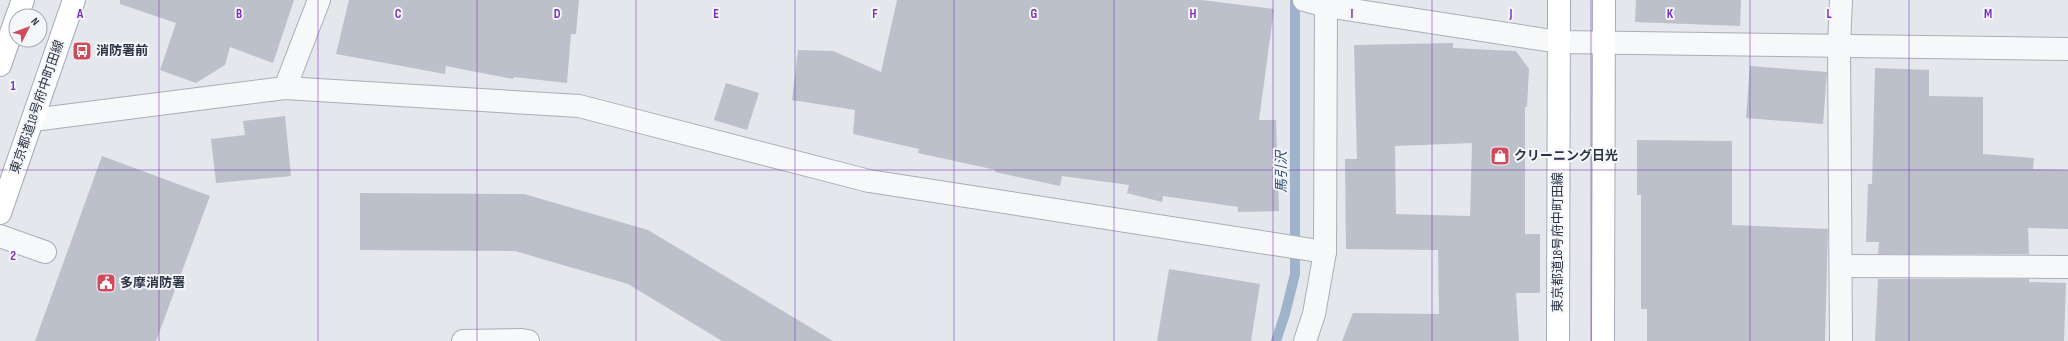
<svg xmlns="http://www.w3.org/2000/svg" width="2068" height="341" viewBox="0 0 2068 341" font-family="'Sofia Sans Condensed','Noto Sans JP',sans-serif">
<rect width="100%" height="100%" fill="#e4e7ec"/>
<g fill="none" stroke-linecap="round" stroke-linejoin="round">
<!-- stream -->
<path stroke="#9fb4cc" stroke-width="10" d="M1276,341L1285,314L1295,274V0"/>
</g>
<!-- building -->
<g fill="#bbc0ca" fill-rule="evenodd">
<path d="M120,0H294L273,63L230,47L225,65L196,83L160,70L176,23L120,4Z"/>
<path d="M349,0H579L576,34H571L567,83L514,77L513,79L446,66L445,74L336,54Z"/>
<path d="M897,0H1201L1274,9L1259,120H1276L1279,211L1238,212V207L1163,196L1162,202L1127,193L1129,185L1062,176L1060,186L995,172L996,170L918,153L919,149L853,134L855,110L792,100L798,50L833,51L881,72Z"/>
<path d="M1636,0H1741L1740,26L1635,22Z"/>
<path d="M1453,43V48L1516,51L1529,69L1527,107H1525V234H1540V293H1516L1519,341H1342L1353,313L1439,314L1438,250L1346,249L1345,159H1357L1354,45ZM1472,143L1470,216L1396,214L1395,146Z"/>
<path d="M1750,66L1827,72L1823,124L1746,118Z"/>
<path d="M1875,68L1929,70V96L1983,97V154L2034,158L2033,169L2068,170V229L2028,228L2029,254H1878L1879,242H1866L1868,184H1872Z"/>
<path d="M726,83L759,93L747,130L714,120Z"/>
<path d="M285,116L291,176L216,183L211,139L245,135L243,121Z"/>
<path d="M1637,140L1732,141V225L1828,229L1825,341H1647V309H1641V195H1637Z"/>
<path d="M102,156L210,196L156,341H35Z"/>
<path d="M360,193L524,194L648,230L833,341H722L628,284L515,251L360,250Z"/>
<path d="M1169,269L1260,284L1251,341H1157Z"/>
<path d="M1878,279H2029V282L2066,283L2064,341H1875Z"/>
</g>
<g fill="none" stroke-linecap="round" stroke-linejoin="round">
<!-- minor casing -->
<g stroke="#a9aeb7" stroke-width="24">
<g id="minor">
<path d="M1304,0L1326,6L1559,42L2068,49"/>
<path d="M1841,0L1839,47L1841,341"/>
<path d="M285,88L319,0"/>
<path d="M33,120L285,88L579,106L869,181L1325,252"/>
<path d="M0,236L45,252"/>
<path d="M1841,266L2068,267"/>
<path d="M463,341L522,340L528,341"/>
<path d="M1305,341L1314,314L1325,252L1326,0"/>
</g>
</g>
<!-- major casing -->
<g stroke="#a3abb8" stroke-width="24">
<g id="major">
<path d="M17,16L23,0"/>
<path d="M0,65L16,19"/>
<path d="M0,213L74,0"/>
<path d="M1558,341L1559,0"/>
<path d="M1603,341L1604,0"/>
</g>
</g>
<!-- minor -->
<use href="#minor" stroke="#f7f8fa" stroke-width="22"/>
<!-- major -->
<use href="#major" stroke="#fff" stroke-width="22"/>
</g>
<!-- grid -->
<path fill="none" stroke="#7b2cbf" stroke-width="1" stroke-opacity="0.55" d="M159,0V341M318,0V341M477,0V341M636,0V341M795,0V341M954,0V341M1114,0V341M1273,0V341M1432,0V341M1591,0V341M1750,0V341M1909,0V341M0,170H2068"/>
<!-- icons -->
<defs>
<g id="bus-square" transform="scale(1)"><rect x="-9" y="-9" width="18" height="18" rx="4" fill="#d1495b" stroke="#f4f6f9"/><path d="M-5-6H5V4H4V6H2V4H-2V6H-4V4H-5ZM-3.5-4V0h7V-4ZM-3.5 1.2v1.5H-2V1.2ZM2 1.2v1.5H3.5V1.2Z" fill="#fff"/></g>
<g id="shop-square" transform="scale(1)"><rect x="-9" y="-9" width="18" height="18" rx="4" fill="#d1495b" stroke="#f4f6f9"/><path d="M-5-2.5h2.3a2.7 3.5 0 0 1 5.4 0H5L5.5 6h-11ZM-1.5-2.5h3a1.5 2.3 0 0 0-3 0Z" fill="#fff"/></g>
<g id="civic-square" transform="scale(1)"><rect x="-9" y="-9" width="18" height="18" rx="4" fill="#d1495b" stroke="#f4f6f9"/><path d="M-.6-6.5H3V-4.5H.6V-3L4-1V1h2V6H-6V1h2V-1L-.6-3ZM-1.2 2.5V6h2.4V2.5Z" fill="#fff"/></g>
</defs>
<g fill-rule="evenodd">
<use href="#bus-square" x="82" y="51"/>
<use href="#shop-square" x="1500" y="156"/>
<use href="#civic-square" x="106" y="283"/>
</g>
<g text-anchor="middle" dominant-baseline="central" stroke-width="4" stroke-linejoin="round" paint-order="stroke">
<!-- poi labels -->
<g font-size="13" font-weight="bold" fill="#2b3445" stroke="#f4f6f9" text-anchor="start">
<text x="96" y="51">消防署前</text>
<text x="1514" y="156">クリーニング日光</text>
<text x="120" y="283">多摩消防署</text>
</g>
<!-- street labels -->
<g font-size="13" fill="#2b3445" stroke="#f4f6f9">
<text transform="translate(37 107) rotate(-71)">東京都道18号府中町田線</text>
<text transform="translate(1558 242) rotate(-90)">東京都道18号府中町田線</text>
</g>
<!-- water labels -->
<g font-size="14" font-style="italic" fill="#34527a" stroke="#f4f6f9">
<text transform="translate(1281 172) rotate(-90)">馬引沢</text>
</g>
</g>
<g font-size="13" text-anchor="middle" font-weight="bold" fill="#7b2cbf" stroke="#f4f6f9" stroke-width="4" stroke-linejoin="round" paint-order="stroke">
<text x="80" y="18">A</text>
<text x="239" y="18">B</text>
<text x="398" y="18">C</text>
<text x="557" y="18">D</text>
<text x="716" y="18">E</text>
<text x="875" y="18">F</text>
<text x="1034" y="18">G</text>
<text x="1193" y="18">H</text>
<text x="1352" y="18">I</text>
<text x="1511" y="18">J</text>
<text x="1670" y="18">K</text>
<text x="1829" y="18">L</text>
<text x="1988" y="18">M</text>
<text x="13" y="90">1</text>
<text x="13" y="260">2</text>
</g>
<!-- north arrow -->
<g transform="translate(28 28) rotate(48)"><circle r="19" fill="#f4f6f9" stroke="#a4a8b1"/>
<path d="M0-3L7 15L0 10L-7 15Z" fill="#d1495b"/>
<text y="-6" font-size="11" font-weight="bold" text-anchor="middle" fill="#2b3445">N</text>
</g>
</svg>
